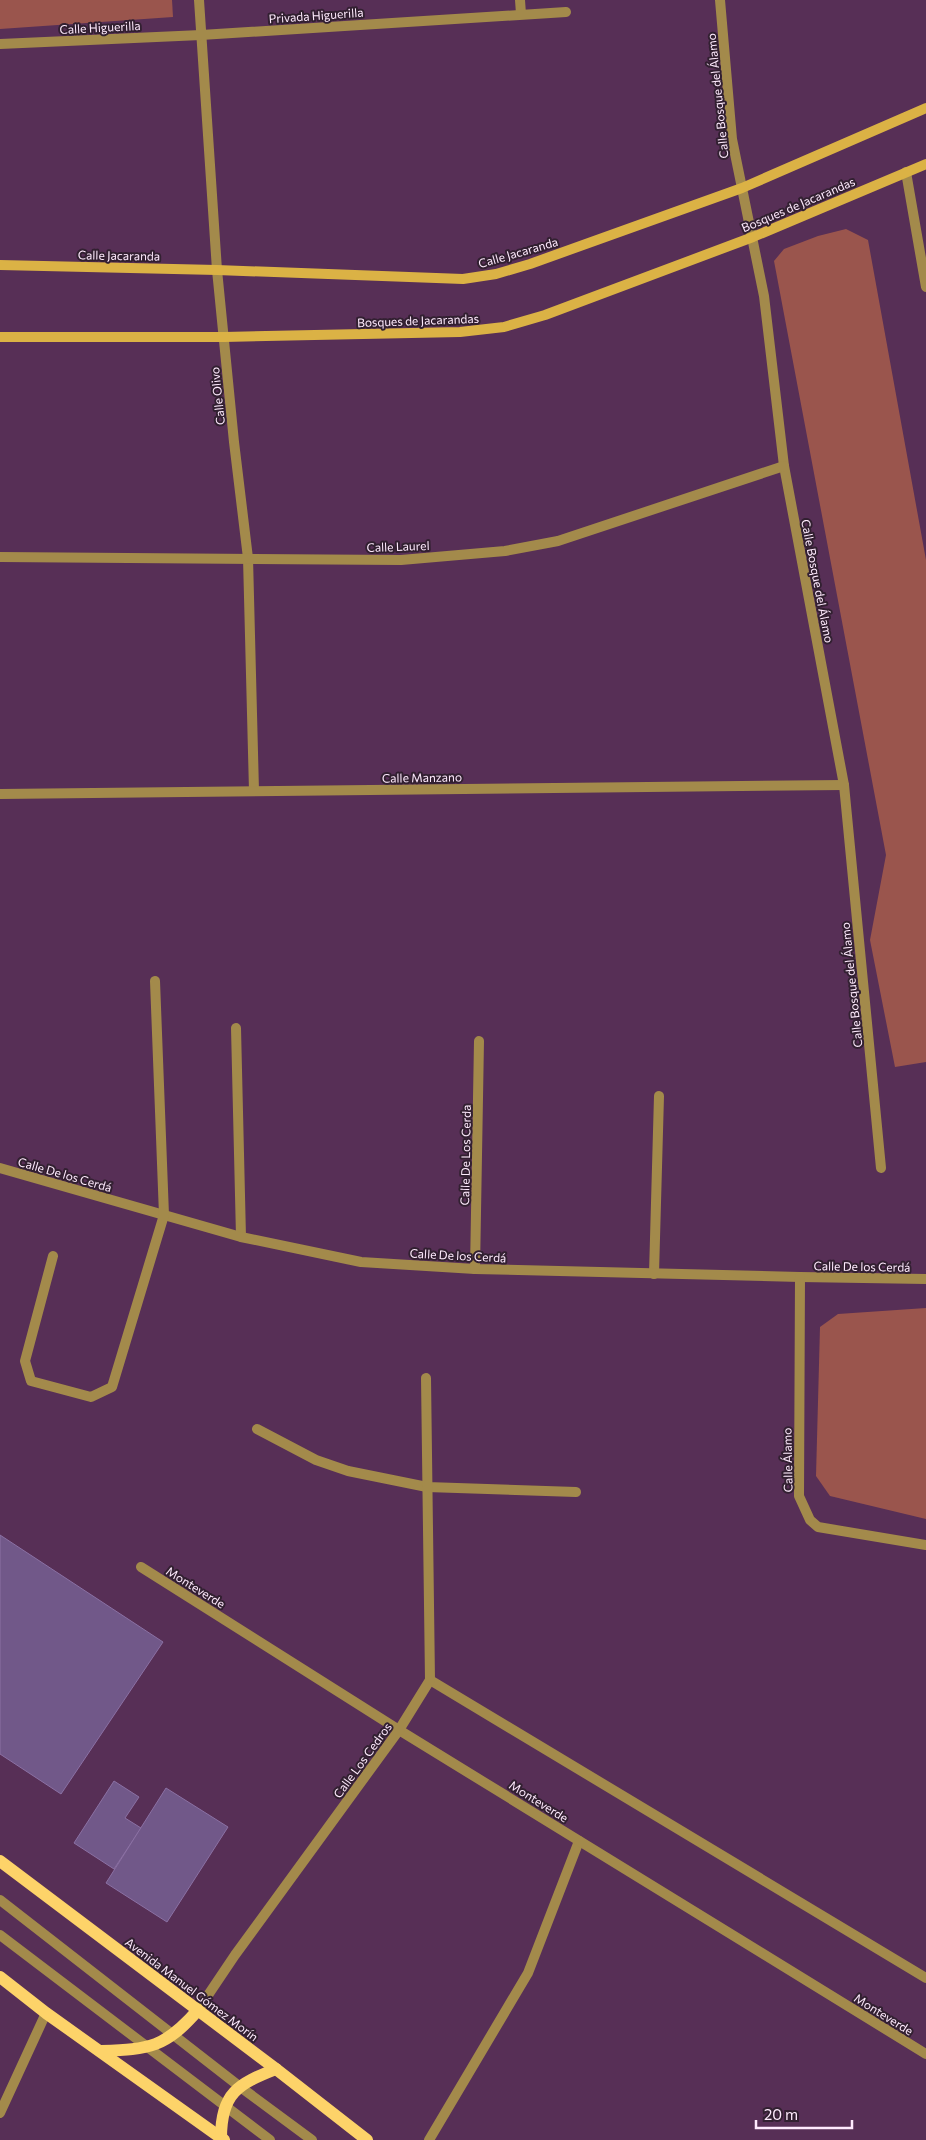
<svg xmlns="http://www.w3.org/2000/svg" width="926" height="2140" viewBox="0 0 926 2140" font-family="Commissioner,sans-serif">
<rect width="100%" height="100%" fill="#572f56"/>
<!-- green -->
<g fill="#9a554d">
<path d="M0,0H172L173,17L0,29Z"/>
<path d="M846,229L868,240L926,560V1062L895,1067L870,940L886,855L774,261L784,249L818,236Z"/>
<path d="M926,1308V1519L830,1496L816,1476L820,1327L838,1314Z"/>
</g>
<!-- building -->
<g fill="#715889" stroke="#8b71a4">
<path d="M0,1535L163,1642L61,1794L0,1754Z"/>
<path d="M114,1781L139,1797L125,1818L141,1828L114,1869L74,1843Z"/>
<path d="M166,1788L228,1827L167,1922L106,1883Z"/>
</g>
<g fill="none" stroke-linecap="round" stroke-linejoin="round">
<!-- lane -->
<g stroke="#a38a4b" stroke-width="10">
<path d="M654,1274L659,1096"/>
<path d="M430,1680L926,1978"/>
<path d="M0,1900L239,2086L312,2140"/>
<path d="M0,1935L270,2140"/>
<path d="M0,2113L46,2013"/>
<path d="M429,2140L528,1973L579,1841"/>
</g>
<!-- street -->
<g stroke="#a38a4b" stroke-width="10">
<path d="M199,0L217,270L234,442L248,558L254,791"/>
<path d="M520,0L521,14"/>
<path d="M720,0L732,139L764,296L784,466L844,785L881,1168"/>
<path d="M0,44L201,35L566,12"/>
<path d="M906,172L926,287"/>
<path d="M0,557L401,560L505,551L558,541L784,466"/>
<path d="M0,794L844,785"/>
<path d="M236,1028L241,1237"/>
<path d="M0,1168L241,1237L361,1262L475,1269L800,1277L926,1279"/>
<path d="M53,1256L25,1361L31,1381L91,1397L112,1387L164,1215L155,981"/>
<path d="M475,1269L479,1041"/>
<path d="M800,1277L799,1496L810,1520L818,1527L926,1545"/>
<path d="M257,1429L316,1460L348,1471L427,1487L576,1492"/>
<path d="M141,1567L399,1730L926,2054"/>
<path d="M198,2010L235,1955L399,1730L430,1680L426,1378"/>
</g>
<!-- secondary -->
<g stroke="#dbb245" stroke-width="10">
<path d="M0,265L217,270L463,279L496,274L530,264L742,188L926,108"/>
<path d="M0,337H224L460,332L504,327L545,315L753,237L926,164"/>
</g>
<!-- primary -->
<g stroke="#fdd369" stroke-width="12">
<path d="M0,1861L276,2069L367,2140"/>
<path d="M0,1977L46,2013L224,2140"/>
<path d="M101,2051C150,2049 165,2048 198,2010"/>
<path d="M221,2138C221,2093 238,2084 276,2069"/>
</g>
</g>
<g text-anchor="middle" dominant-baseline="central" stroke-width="4" stroke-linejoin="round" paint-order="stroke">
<!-- street labels -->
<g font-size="12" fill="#ffebfe" stroke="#322031">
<text transform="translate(316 15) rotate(-4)">Privada Higuerilla</text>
<text transform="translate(100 27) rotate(-3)">Calle Higuerilla</text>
<text transform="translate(717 96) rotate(-96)">Calle Bosque del Álamo</text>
<text transform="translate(798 204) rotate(-23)">Bosques de Jacarandas</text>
<text transform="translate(518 252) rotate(-16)">Calle Jacaranda</text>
<text transform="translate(119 255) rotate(1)">Calle Jacaranda</text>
<text transform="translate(418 320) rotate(-2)">Bosques de Jacarandas</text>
<text transform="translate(217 396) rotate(-96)">Calle Olivo</text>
<text transform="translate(398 546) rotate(-2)">Calle Laurel</text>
<text transform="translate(818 581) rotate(79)">Calle Bosque del Álamo</text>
<text transform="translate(422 777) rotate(-1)">Calle Manzano</text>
<text transform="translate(851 985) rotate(-96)">Calle Bosque del Álamo</text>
<text transform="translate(465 1155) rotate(-89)">Calle De Los Cerda</text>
<text transform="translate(65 1174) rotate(16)">Calle De los Cerdá</text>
<text transform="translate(458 1255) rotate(3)">Calle De los Cerdá</text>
<text transform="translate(862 1266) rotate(1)">Calle De los Cerdá</text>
<text transform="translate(787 1460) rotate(-91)">Calle Álamo</text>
<text transform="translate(196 1587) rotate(32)">Monteverde</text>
<text transform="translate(362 1760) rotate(-54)">Calle Los Cedros</text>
<text transform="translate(539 1801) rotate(32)">Monteverde</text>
<text transform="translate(192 1989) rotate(37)">Avenida Manuel Gómez Morín</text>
<text transform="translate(884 2014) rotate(32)">Monteverde</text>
</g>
</g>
<!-- scale -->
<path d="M756 2120v8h96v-8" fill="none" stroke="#ffebfe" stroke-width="2.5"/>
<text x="764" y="2120" font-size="15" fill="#ffebfe" stroke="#322031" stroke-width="4" paint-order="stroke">20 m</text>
</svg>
